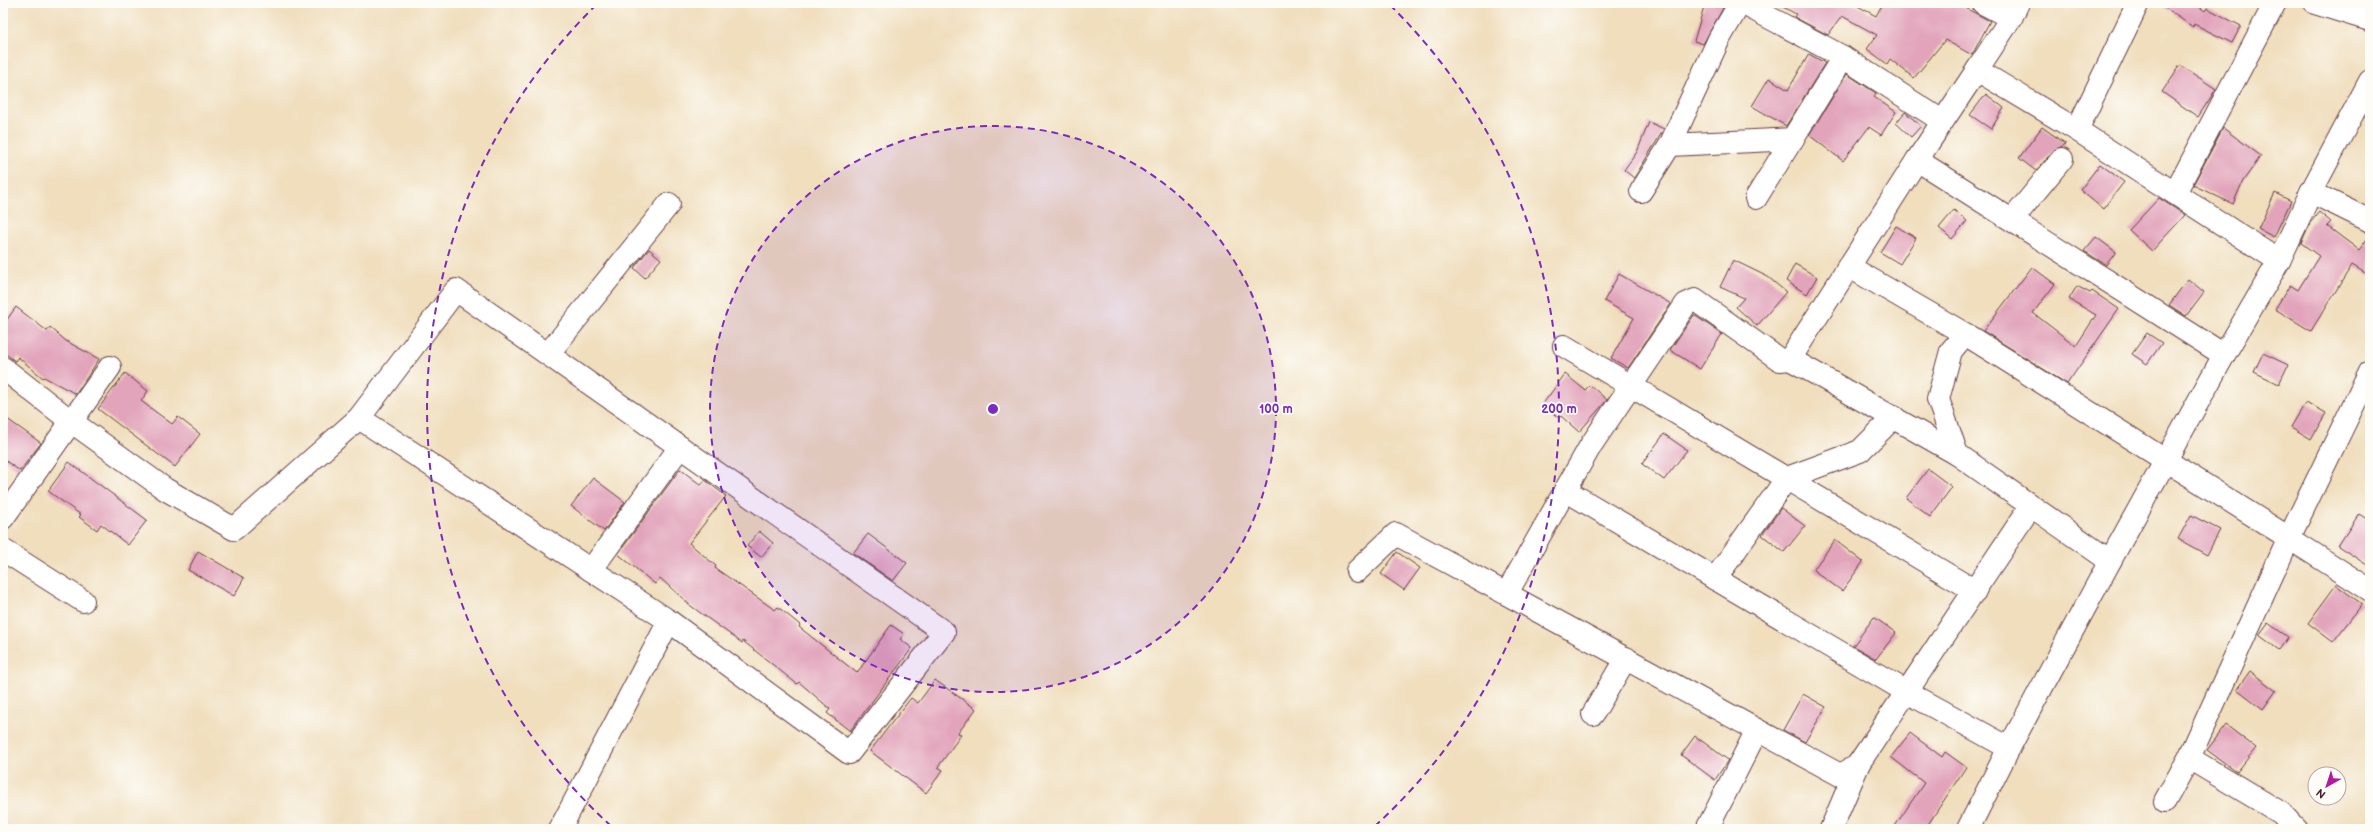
<svg xmlns="http://www.w3.org/2000/svg" width="2373" height="832" viewBox="0 0 2373 832" font-family="'Balsamiq Sans',sans-serif">
<rect width="100%" height="100%" fill="#fdfcf7"/>
<filter id="ink" filterUnits="userSpaceOnUse"><feTurbulence type="fractalNoise" baseFrequency=".025" numOctaves="2"/><feDisplacementMap in="SourceGraphic" scale="8" xChannelSelector="R" yChannelSelector="G"/><feConvolveMatrix kernelMatrix="1 2 1 2 8 2 1 2 1" color-interpolation-filters="sRGB"/></filter>
<filter id="wash" filterUnits="userSpaceOnUse"><feTurbulence type="fractalNoise" baseFrequency=".012" numOctaves="4" result="noise"/><feDisplacementMap in="SourceGraphic" scale="16" xChannelSelector="R" yChannelSelector="G"/><feGaussianBlur stdDeviation="0.9" result="paint"/><feColorMatrix in="noise" values="0 0 0 0 0 0 0 0 0 0 0 0 0 0 0 0 0 1.4 0 .05"/><feComposite in="paint" operator="in"/></filter>
<g filter="url(#wash)">
<rect width="100%" height="100%" fill="#f0debd"/>
<g id="blocks">
<!-- building -->
<g fill="#e2a4bb">
<path d="M1705,3H1726L1703,44L1694,41Z"/>
<path d="M1775,3H1852L1876,16L1883,3H1956L1990,21L1972,55L1945,40L1914,78L1890,59L1887,64L1867,49L1877,35L1842,16L1828,35L1794,17L1796,14Z"/>
<path d="M2158,3H2194L2205,11L2207,8L2241,26L2232,43L2194,24L2193,27Z"/>
<path d="M1809,54L1825,63L1786,126L1752,106L1769,78L1788,90Z"/>
<path d="M2180,65L2216,89L2198,117L2162,92Z"/>
<path d="M1847,74L1876,93L1874,97L1896,112L1881,135L1869,127L1843,161L1809,135Z"/>
<path d="M1986,94L2004,108L1991,129L1970,115Z"/>
<path d="M1905,112L1921,126L1911,137L1896,123Z"/>
<path d="M1649,122L1664,129L1634,178L1624,170L1637,152Z"/>
<path d="M2042,127L2066,144L2053,151L2036,171L2019,158Z"/>
<path d="M2223,128L2261,156L2243,181L2233,204L2193,185Z"/>
<path d="M2100,164L2124,182L2103,209L2080,190Z"/>
<path d="M2275,193L2291,201L2274,237L2258,229Z"/>
<path d="M2159,198L2185,215L2152,251L2129,230Z"/>
<path d="M1954,210L1967,221L1952,239L1939,228Z"/>
<path d="M2319,212L2331,222L2327,226L2359,250L2370,235V276L2352,265L2311,331L2275,309L2290,285L2298,290L2319,256L2301,243L2310,223Z"/>
<path d="M1896,226L1916,238L1900,264L1880,252Z"/>
<path d="M2096,237L2116,252L2106,265L2084,251Z"/>
<path d="M649,249L661,259L645,278L634,268Z"/>
<path d="M1733,260L1768,277L1786,292L1757,326L1736,307L1744,298L1720,287Z"/>
<path d="M1795,264L1817,277L1807,294L1786,281Z"/>
<path d="M2032,267L2055,284L2033,313L2076,346L2096,315L2069,299L2077,286L2090,293L2092,291L2119,309L2067,384L1983,331Z"/>
<path d="M1619,274L1671,304L1628,368L1611,358L1634,318L1604,301Z"/>
<path d="M2188,279L2204,292L2186,316L2169,305Z"/>
<path d="M16,307L47,331L50,327L66,341L99,359L76,394L44,377L43,378L18,357L15,361L3,352V325Z"/>
<path d="M1694,315L1722,334L1700,369L1670,350Z"/>
<path d="M2147,333L2162,343L2147,364L2132,354Z"/>
<path d="M2263,353L2288,365L2279,384L2254,372Z"/>
<path d="M125,373L148,391L141,401L172,424L178,417L200,434L175,467L98,409Z"/>
<path d="M1565,374L1585,390L1590,385L1607,400L1579,432L1561,416L1559,418L1542,405Z"/>
<path d="M2306,402L2326,413L2311,439L2291,427Z"/>
<path d="M3,416L41,443L20,471L3,459Z"/>
<path d="M1664,434L1687,450L1664,480L1642,464Z"/>
<path d="M69,462L147,520L128,545L101,524L97,530L79,517L81,515L48,491Z"/>
<path d="M680,469L701,485L705,480L726,496L689,543L716,566L715,568L775,610L778,607L800,625L799,627L857,673L891,625L904,634L900,639L912,648L850,731L827,713L830,709L799,682L797,684L743,641L742,643L691,606L660,578L655,584L618,554Z"/>
<path d="M1928,469L1952,487L1930,517L1906,498Z"/>
<path d="M593,478L625,502L604,531L571,506Z"/>
<path d="M1781,508L1805,526L1784,552L1762,535Z"/>
<path d="M2359,514L2370,521V567L2338,546Z"/>
<path d="M2191,515L2220,530L2207,555L2178,539Z"/>
<path d="M759,531L773,543L761,557L747,546Z"/>
<path d="M868,534L907,563L893,581L853,553Z"/>
<path d="M1835,540L1863,562L1842,591L1813,570Z"/>
<path d="M198,551L244,578L234,596L188,570Z"/>
<path d="M1397,552L1420,568L1404,590L1381,574Z"/>
<path d="M2336,585L2362,604L2333,642L2308,623Z"/>
<path d="M1874,617L1896,633L1876,659L1853,646Z"/>
<path d="M2268,623L2288,637L2279,650L2259,635Z"/>
<path d="M2250,671L2276,691L2263,709L2237,689Z"/>
<path d="M935,680L976,709L958,733L961,735L938,767L943,770L926,793L870,751L911,698L918,703Z"/>
<path d="M1803,694L1826,707L1805,742L1783,730Z"/>
<path d="M2226,725L2256,748L2237,772L2207,750Z"/>
<path d="M1910,733L1942,757L1945,752L1966,767L1925,829H1893L1924,783L1891,757Z"/>
<path d="M1695,736L1728,760L1715,780L1681,755Z"/>
</g>
</g>
</g>
<g filter="url(#ink)">
<use href="#blocks" fill-opacity="0" stroke="#633c41" stroke-width="1"/>
<g fill="none" stroke-linecap="round" stroke-linejoin="round">
<!-- street casing -->
<g stroke="#633c41" stroke-width="24">
<g id="street">
<path d="M1742,3L1843,57L1942,121"/>
<path d="M1983,3L2011,18"/>
<path d="M2315,3L2370,20"/>
<path d="M1977,70L2011,18L2018,3"/>
<path d="M2077,130L2138,3"/>
<path d="M1670,145L1793,139"/>
<path d="M1641,191L1670,145L1719,39L1740,3"/>
<path d="M2311,192L2370,221"/>
<path d="M2175,193L2275,3"/>
<path d="M1756,198L1843,57"/>
<path d="M2012,220L2062,159"/>
<path d="M1848,266L1965,334L2289,538L2189,758"/>
<path d="M1965,334L1951,351L1938,399L1957,454L2110,561"/>
<path d="M1564,346L1975,591"/>
<path d="M548,354L669,204"/>
<path d="M2224,355L1917,160L1977,70L2077,130L2279,261"/>
<path d="M1790,359L1957,454"/>
<path d="M3,368L72,422L165,489L234,529L359,418L456,290L944,632L849,753L669,621L359,418"/>
<path d="M2370,371L2289,538L2370,590"/>
<path d="M1565,490L1907,692L2009,748"/>
<path d="M3,518L110,367"/>
<path d="M3,550L83,601"/>
<path d="M591,570L680,447"/>
<path d="M1357,571L1396,534L1840,775L1857,766L2031,506"/>
<path d="M1715,579L1787,478L1860,451L1894,417"/>
<path d="M1507,593L1591,445L1686,304L1695,300L1780,360L1790,359L1917,160"/>
<path d="M1593,714L1626,658"/>
<path d="M2165,801L2189,758L2281,813L2296,829"/>
<path d="M1708,827L1757,730"/>
<path d="M560,829L669,621"/>
<path d="M1831,829L1859,763"/>
<path d="M1968,829L2009,748L2110,561L2224,355L2279,261L2311,192L2370,81"/>
</g>
</g>
<!-- street -->
<use href="#street" stroke="#fff" stroke-width="22"/>
</g>
</g>
<!-- distance rings -->
<circle cx="993" cy="409" r="283" fill="#7b2cbf" fill-opacity=".12"/>
<g fill="none" stroke="#7b2cbf" stroke-width="2" stroke-dasharray="7 5">
<circle cx="993" cy="409" r="283"/>
<path d="M611 826A566 566 0 0 1 596 5M1390 5A566 566 0 0 1 1375 826"/>
</g>
<circle cx="993" cy="409" r="6" fill="#7b2cbf" stroke="#fdfcf7" stroke-width="2"/>
<g font-size="12" text-anchor="middle" font-weight="bold" fill="#7b2cbf" stroke="#fdfcf7" stroke-width="3.5" stroke-linejoin="round" paint-order="stroke">
<text x="1276" y="413">100 m</text>
<text x="1559" y="413">200 m</text>
</g>
<!-- margin -->
<rect width="2373" height="832" fill="none" stroke="#fdfcf7" stroke-width="16"/>
<!-- north arrow -->
<g transform="translate(2327 786) rotate(219)"><circle r="19" fill="#fdfcf7" stroke="#b5a4a5"/>
<path d="M0-3L7 15L0 10L-7 15Z" fill="#b5179e"/>
<text y="-6" font-size="11" font-weight="bold" text-anchor="middle" fill="#4a1f2b">N</text>
</g>
</svg>
